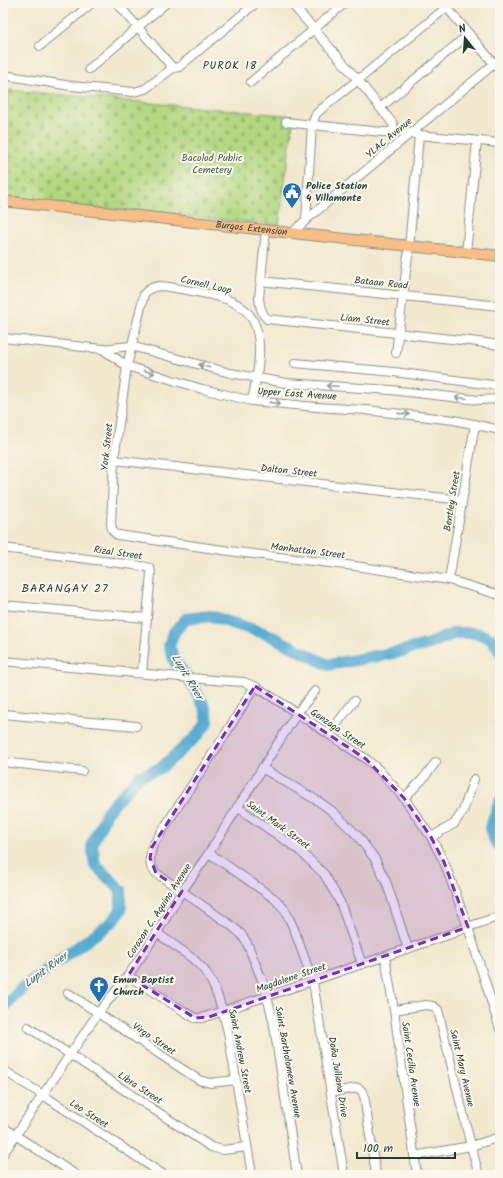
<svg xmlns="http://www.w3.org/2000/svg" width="503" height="1178" viewBox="0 0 503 1178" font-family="Kalam,sans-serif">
<defs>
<pattern id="cemetery-stones" width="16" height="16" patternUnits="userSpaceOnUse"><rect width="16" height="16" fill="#b2d780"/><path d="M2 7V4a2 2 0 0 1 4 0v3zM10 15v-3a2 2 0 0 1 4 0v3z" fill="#99b96f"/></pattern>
</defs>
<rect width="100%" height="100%" fill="#fbf7ec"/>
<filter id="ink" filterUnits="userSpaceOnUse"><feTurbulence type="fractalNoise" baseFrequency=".025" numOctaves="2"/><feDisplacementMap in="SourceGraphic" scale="8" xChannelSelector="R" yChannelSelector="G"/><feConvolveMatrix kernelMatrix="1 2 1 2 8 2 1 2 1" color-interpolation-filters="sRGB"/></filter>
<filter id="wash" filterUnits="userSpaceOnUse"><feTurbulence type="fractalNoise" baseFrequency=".012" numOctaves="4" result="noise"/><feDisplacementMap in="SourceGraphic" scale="16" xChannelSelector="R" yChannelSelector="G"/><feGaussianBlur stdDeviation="0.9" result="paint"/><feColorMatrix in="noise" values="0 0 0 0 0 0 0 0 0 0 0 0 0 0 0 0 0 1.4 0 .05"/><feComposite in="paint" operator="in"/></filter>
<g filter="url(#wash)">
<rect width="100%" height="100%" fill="#f1e8ce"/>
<!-- cemetery -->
<path fill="url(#cemetery-stones)" stroke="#688a5a" d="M9,90L294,116L279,225L3,199V151Z"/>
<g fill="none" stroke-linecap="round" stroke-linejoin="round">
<!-- river -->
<g stroke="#53aad0" stroke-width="12">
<path d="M500,801L490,828L496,843L500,846"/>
<path d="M3,1009L23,987L112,922L121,910V890L95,865L92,844L108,810L140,776L161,768L198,735L208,721L205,708L189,679L175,662L169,646L174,632L186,619L210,616L267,634L328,665L398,652L429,644L455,633H477L492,639L500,652"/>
</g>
</g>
</g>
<g filter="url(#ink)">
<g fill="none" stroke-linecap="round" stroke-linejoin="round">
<!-- minor casing -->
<g stroke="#889281" stroke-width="10">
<g id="minor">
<path d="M117,3L173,68"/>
<path d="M291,3L358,80L390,120L393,124L394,130"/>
<path d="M444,4L500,71"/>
<path d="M40,46L92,3"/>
<path d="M89,69L166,3"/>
<path d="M3,75L71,86L134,92L145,89L173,68L179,67L256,3"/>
<path d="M251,82L345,3"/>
<path d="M380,108L469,34"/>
<path d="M286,122L312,125L316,114L325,106L358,80L447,7"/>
<path d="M306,220L312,125L382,132H389L394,130L419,135L500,143"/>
<path d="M266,230L259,298C260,306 261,313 267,319L470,341L500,345"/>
<path d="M292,233L306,220L500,59"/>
<path d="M466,253L477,141"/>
<path d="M260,281L500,306"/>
<path d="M3,338L102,349L131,346L230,373L286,383L391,390L460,398L479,400L500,399"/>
<path d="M102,349L127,366L202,389L252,401L316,407L365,410L428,417L454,420L500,430"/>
<path d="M396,353L409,247L419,135"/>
<path d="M295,363L394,372L500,386"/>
<path d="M252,401C255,384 260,366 259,349C259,306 233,299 197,292C185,290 173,287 160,286C153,287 149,288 144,294L127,366L114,460L111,524C112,530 113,533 118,535L237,552L355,566L449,580L500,595"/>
<path d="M114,460L462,500"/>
<path d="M3,548L142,566L150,568L151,573L142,673"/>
<path d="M449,580L475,424"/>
<path d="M3,605L146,618"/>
<path d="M3,661L213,680L244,682L258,688L300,715L366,759L378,769L404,798L431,837L444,862L468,927L500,1029"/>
<path d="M255,686L223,738L173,814L152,847L150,858L151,867L156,873L232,926L241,934L247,943L264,985L273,1020L297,1175"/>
<path d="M3,714L136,726"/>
<path d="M329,734L354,701"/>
<path d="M3,762L82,771"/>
<path d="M262,768L318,801L332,811L357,835L375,859L387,884L408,949"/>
<path d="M404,798L422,780L436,762"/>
<path d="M237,807L299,850L324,874L340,902L362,964"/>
<path d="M431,837L454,824L463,811L474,779"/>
<path d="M209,853L275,899L285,910L294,929L313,982L344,1175"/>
<path d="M157,933C173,945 196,958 207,974C218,991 223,1013 228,1032L252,1175"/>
<path d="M385,957L394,1010L417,1175"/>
<path d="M128,976L195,1018H202L451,934L468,927L500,916"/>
<path d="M68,993L164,1057L199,1080L210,1083L236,1080"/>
<path d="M394,1010L426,1005L433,1006L438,1010L471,1146L479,1175"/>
<path d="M28,1027L211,1147L223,1150L247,1147"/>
<path d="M3,1070L43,1095L164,1175"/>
<path d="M331,1092L358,1088L361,1090L364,1095L376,1175"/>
<path d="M3,1127L76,1175"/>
<path d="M3,1154L98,1013L128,976L157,933L182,891L209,853L297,713L315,691"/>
<path d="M414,1156L471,1146L500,1137"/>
</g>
</g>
<!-- major casing -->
<g stroke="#889281" stroke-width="12">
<g id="major">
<path id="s1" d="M3,201L500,256"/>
</g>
</g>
<!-- minor -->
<use href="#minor" stroke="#fff" stroke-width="8"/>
<!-- major -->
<use href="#major" stroke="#f7be88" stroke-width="10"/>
</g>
<!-- one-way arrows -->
<defs><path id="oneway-shaft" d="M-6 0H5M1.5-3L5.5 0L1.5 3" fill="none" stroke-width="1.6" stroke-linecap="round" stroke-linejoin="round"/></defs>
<g stroke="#8f9e9a">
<use href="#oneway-shaft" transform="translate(204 366) rotate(-164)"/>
<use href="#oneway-shaft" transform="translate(149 372) rotate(16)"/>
<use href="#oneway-shaft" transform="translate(332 386) rotate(-177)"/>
<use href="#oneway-shaft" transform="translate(461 398) rotate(-175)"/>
<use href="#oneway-shaft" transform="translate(275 403) rotate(6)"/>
<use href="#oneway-shaft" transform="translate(404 414) rotate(6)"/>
</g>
</g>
<!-- marked area -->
<path fill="#7b2cbf" fill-opacity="0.2" stroke="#7b2cbf" stroke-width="3" stroke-dasharray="8 5" stroke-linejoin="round" d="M255,686L366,759L404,798L431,837L444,862L468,927L209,1017L195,1018L128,976L182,891L156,873L150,858L152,847Z"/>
<!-- icons -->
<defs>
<g id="civic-pin" transform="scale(1)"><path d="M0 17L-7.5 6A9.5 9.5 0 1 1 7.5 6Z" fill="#1f6fb2" stroke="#fbf7ec"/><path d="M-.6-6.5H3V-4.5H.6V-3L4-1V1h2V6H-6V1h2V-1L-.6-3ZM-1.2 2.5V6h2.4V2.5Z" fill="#fff"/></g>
<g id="church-pin" transform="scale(1)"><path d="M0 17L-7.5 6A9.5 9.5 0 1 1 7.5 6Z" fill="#1f6fb2" stroke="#fbf7ec"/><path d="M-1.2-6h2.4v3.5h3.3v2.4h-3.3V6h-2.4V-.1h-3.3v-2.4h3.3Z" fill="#fff"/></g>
</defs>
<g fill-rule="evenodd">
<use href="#civic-pin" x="292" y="192"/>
<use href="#church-pin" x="99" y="986"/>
</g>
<g text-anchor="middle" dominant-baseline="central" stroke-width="4" stroke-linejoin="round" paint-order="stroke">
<!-- street labels -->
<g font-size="10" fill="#1f3d34" stroke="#fbf7ec">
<text transform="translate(389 138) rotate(-40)">YLAC Avenue</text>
<text stroke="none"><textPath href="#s1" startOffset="250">Burgos Extension</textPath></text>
<text transform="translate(381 283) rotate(6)">Bataan Road</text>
<text transform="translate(206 285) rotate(13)">Cornell Loop</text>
<text transform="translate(365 320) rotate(6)">Liam Street</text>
<text transform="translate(297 394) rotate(4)">Upper East Avenue</text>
<text transform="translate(107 447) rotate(-84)">York Street</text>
<text transform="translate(289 471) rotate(6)">Dalton Street</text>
<text transform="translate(452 501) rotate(-81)">Bentley Street</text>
<text transform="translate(308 551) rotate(7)">Manhattan Street</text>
<text transform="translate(118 553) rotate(8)">Rizal Street</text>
<text transform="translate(338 729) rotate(34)">Gonzaga Street</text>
<text transform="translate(278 825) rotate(36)">Saint Mark Street</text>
<text transform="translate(159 911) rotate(-57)">Corazon C. Aquino Avenue</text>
<text transform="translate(291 978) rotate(-19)">Magdalene Street</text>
<text transform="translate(154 1039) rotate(34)">Virgo Street</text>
<text transform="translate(240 1051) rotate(79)">Saint Andrew Street</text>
<text transform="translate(288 1062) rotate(80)">Saint Bartholomew Avenue</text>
<text transform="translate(411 1064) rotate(82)">Saint Cecilia Avenue</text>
<text transform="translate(462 1068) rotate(77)">Saint Mary Avenue</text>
<text transform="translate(338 1077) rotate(81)">Doña Julliana Drive</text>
<text transform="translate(140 1088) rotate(33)">Libra Street</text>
<text transform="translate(89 1114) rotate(33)">Leo Street</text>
</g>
<!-- park labels -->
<g font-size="10" fill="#3c5c43" stroke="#fbf7ec">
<text x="212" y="158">Bacolod Public<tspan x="212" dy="12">Cemetery</tspan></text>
</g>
<!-- poi labels -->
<g font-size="10" font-weight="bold" fill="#1f3d34" stroke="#fbf7ec" text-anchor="start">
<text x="306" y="186">Police Station<tspan x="306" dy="12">4 Villamonte</tspan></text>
<text x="113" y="980">Emun Baptist<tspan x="113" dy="12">Church</tspan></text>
</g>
<!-- neighbourhood labels -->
<g font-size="11" letter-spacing="1" fill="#1f3d34" stroke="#fbf7ec">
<text x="230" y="66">PUROK 18</text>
</g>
<!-- water labels -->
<g font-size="11" font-style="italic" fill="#2f5e63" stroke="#fbf7ec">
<text transform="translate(187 677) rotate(59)">Lupit River</text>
<text transform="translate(46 970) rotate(-36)">Lupit River</text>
</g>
<!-- quarter labels -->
<g font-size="12" letter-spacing="1" fill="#1f3d34" stroke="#fbf7ec">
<text x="65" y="588">BARANGAY 27</text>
</g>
</g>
<!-- margin -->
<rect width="503" height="1178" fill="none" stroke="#fbf7ec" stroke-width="16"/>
<!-- north arrow -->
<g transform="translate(465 38) rotate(343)" stroke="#fbf7ec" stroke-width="3" paint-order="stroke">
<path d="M0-3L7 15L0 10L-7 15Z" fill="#1f3d34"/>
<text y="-6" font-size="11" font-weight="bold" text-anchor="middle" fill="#1f3d34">N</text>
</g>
<!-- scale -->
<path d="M357 1152v6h98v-6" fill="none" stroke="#1f3d34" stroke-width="2"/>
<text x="363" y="1152" font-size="12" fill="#1f3d34" stroke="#fbf7ec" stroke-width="3" paint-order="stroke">100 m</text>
</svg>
